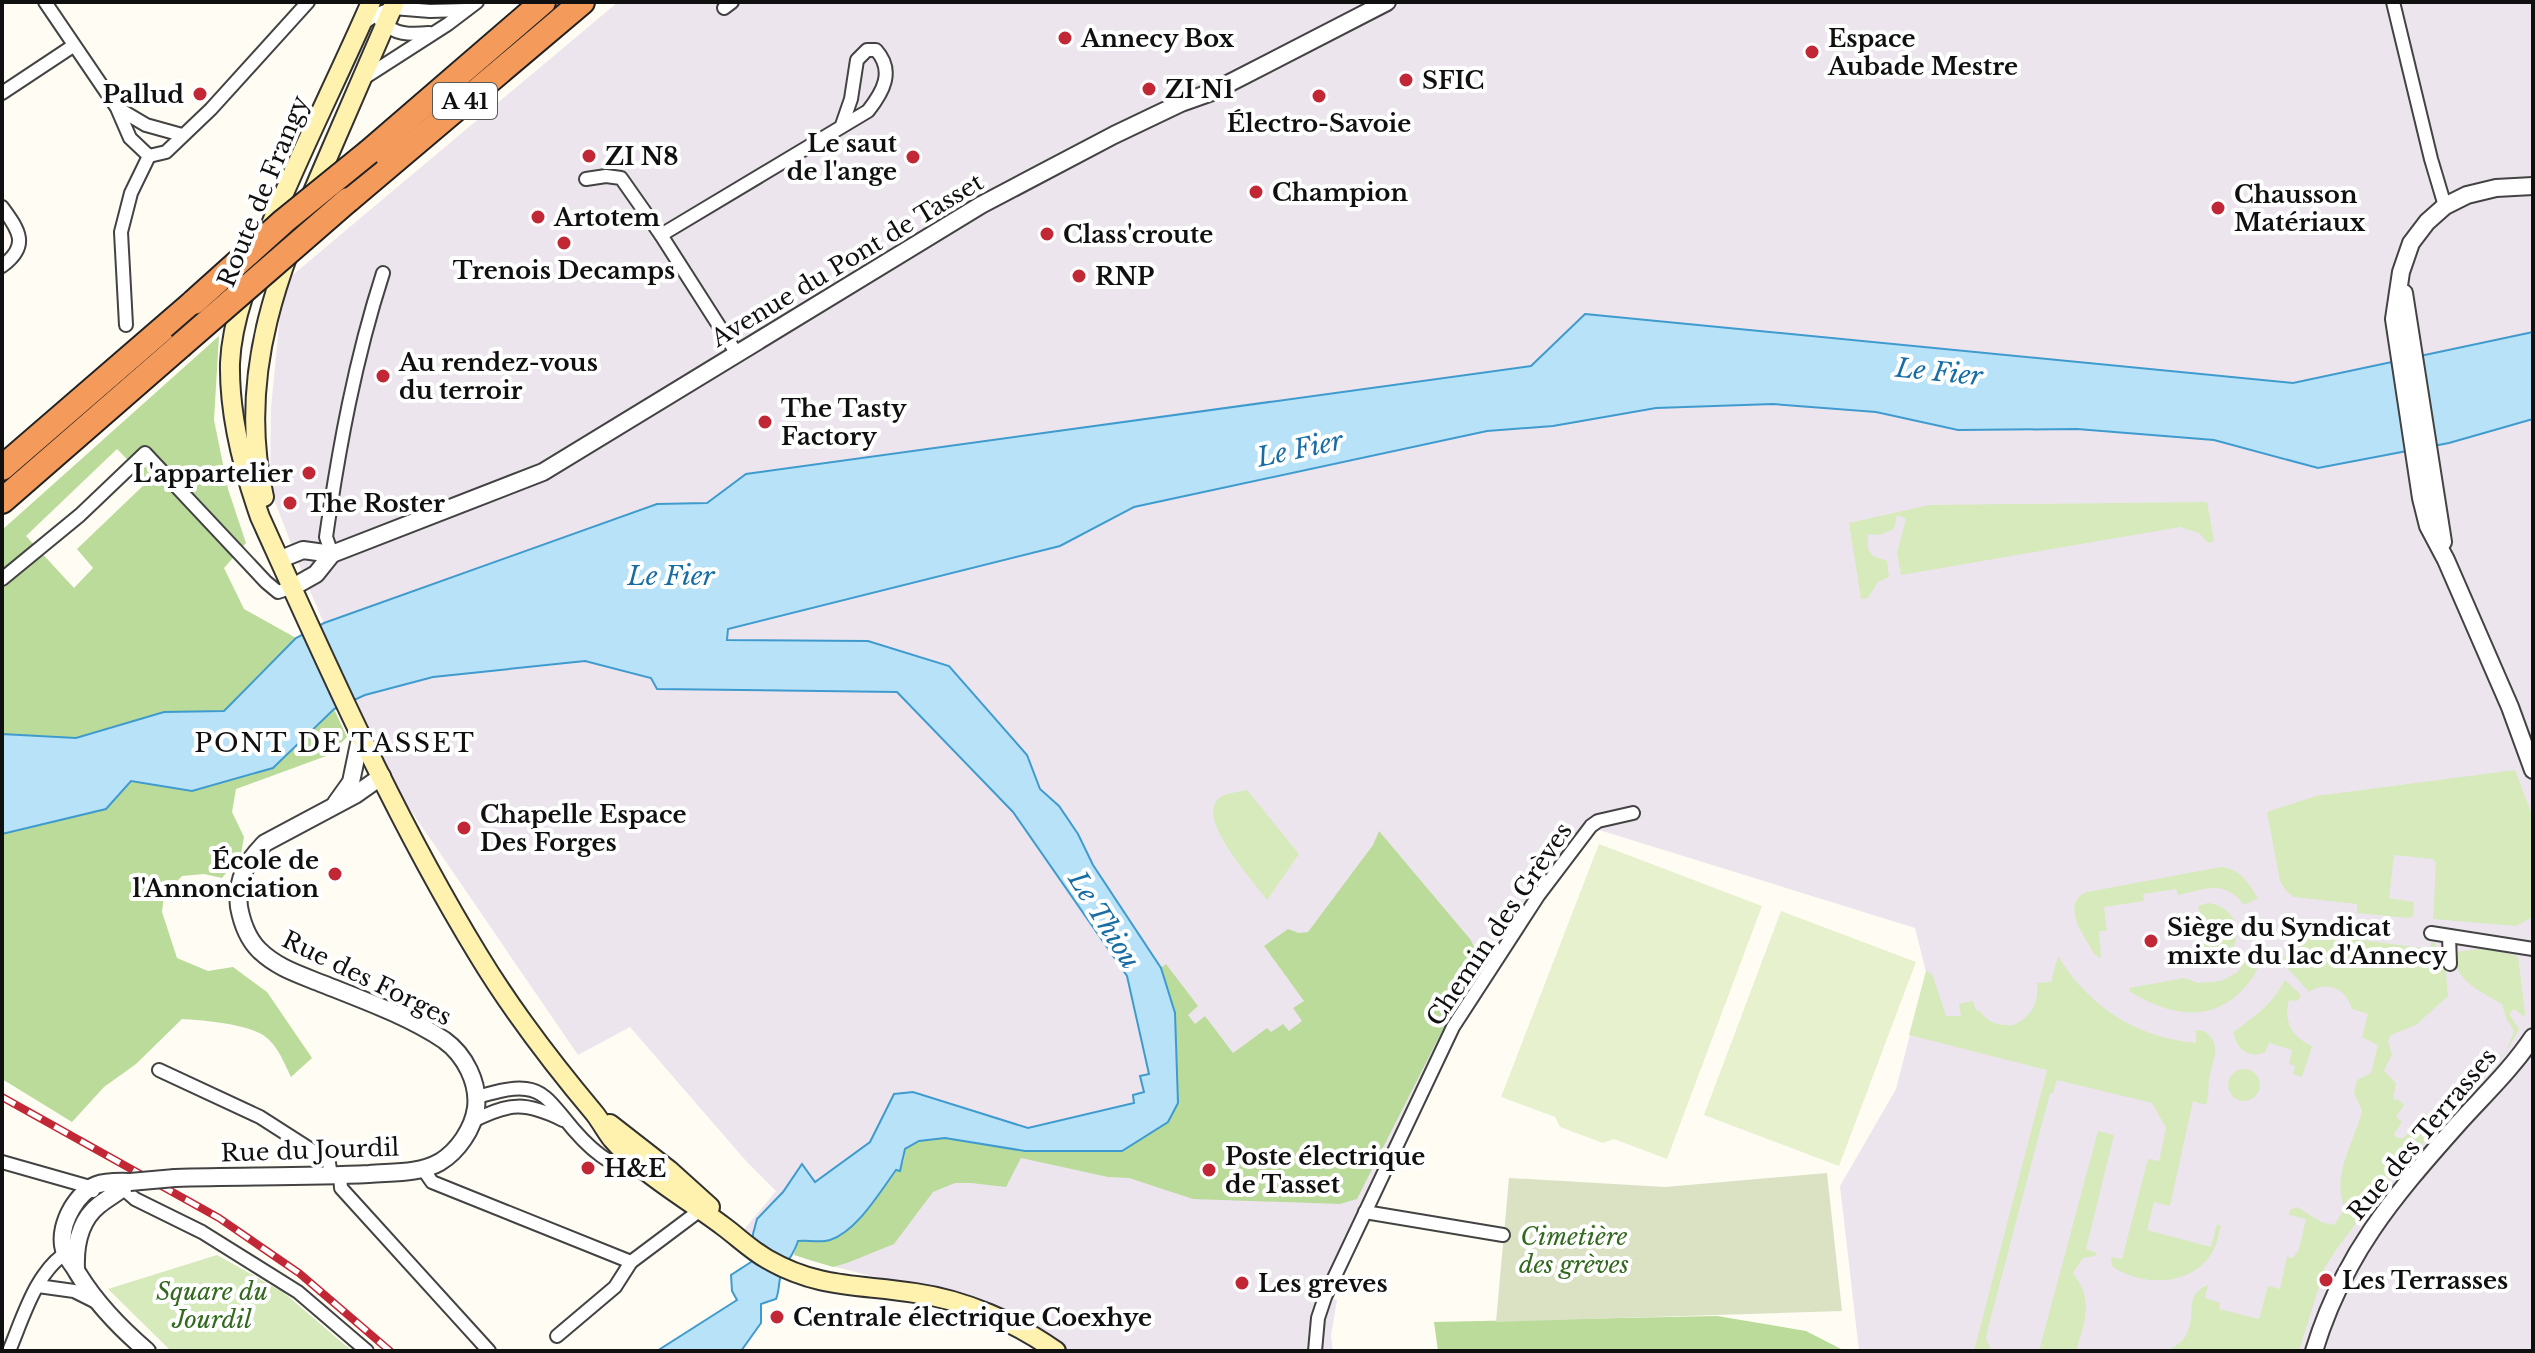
<svg xmlns="http://www.w3.org/2000/svg" width="2535" height="1353" viewBox="0 0 2535 1353" font-family="'Libre Baskerville',serif">
<rect width="100%" height="100%" fill="#fffcf4"/>
<!-- industrial -->
<path fill="#ede5ee" d="M618,2H2533V1351H1859L1840,1186L1896,1089L1926,972L1915,928L1596,829L1533,892L1447,1039L1326,1297L1337,1300L1331,1336L1333,1351H1065L1025,1323L974,1302L808,1260L753,1234L742,1232L776,1191L746,1161L630,1027L578,1055L392,783L302,572L270,489L271,408L283,283Z"/>
<!-- green -->
<g fill="#d6eabc">
<path d="M2207,502L2214,541L2208,543L2199,533L2180,527L1901,575L1897,553L1906,519L1897,515L1894,529L1879,535L1868,534V549L1873,556L1887,561L1889,577L1878,582L1868,598L1861,599L1849,523L1929,505Z"/>
<path d="M2515,770L2533,818V917L2516,926L2433,919L2436,863L2433,859L2394,855L2389,898L2414,902L2413,916L2408,918L2357,913V904L2294,897L2286,891L2280,881L2267,812L2316,796Z"/>
<path d="M1247,790L1299,854L1267,900C1254,882 1196,819 1218,799C1224,793 1238,792 1247,790Z"/>
<path d="M2221,867C2240,869 2248,882 2258,898L2244,905C2223,878 2205,890 2178,895L2176,889L2143,894L2144,901L2104,907L2107,931H2099L2101,958L2095,955C2085,937 2059,903 2087,892Z"/>
<path d="M2208,903C2252,909 2242,970 2201,958L2205,929L2198,906Z"/>
<path d="M2331,930L2354,931V939L2430,949L2431,943H2435L2445,963L2448,996L2416,1025L2391,1035L2388,1041L2392,1054L2384,1071L2396,1083L2393,1099L2399,1100L2404,1105L2396,1117L2402,1122L2394,1134L2397,1138H2404L2426,1113L2436,1121L2439,1118L2433,1113L2458,1087L2462,1091L2472,1078L2478,1083L2384,1186L2336,1250L2325,1267L2299,1351H2167C2177,1345 2186,1340 2189,1328C2195,1310 2185,1294 2208,1285L2205,1298L2220,1303L2219,1309L2259,1319L2268,1286L2280,1289L2287,1257L2293,1258L2299,1249L2306,1219L2289,1215L2290,1210L2297,1207L2321,1222L2334,1225L2345,1208C2330,1177 2355,1141 2362,1111L2354,1092L2357,1080L2371,1073L2378,1045L2362,1037L2368,1014L2352,1009C2346,989 2328,980 2309,992L2281,961C2295,941 2307,933 2331,930Z"/>
<path d="M2254,947L2263,949C2259,970 2251,983 2235,997C2201,1024 2163,1011 2130,992L2129,988L2184,978L2198,983L2221,981L2238,972Z"/>
<path d="M2484,948L2518,956L2525,1014L2524,1017L2514,1009L2509,1014L2519,1029L2506,1052L2514,1031L2506,1018L2502,1004C2484,993 2449,979 2457,952Z"/>
<path d="M2058,956C2089,1007 2137,1038 2196,1043V1030L2204,1031C2223,1043 2213,1060 2209,1078C2208,1088 2209,1096 2206,1105L2193,1101L2170,1206L2154,1202L2147,1230L2211,1247L2217,1224L2221,1226C2218,1236 2216,1248 2210,1256C2189,1286 2141,1287 2112,1266L2111,1257L2122,1259L2148,1159L2159,1161L2166,1128L2152,1103L2057,1080L2053,1093H2050L1987,1332L1986,1339L1992,1351H1974L2047,1070L1909,1035L1926,971L1932,974L1946,1016H1961L1959,1004L1973,1001L1976,1011L1979,1010C1988,1023 1999,1026 2014,1025C2032,1015 2039,1004 2037,983L2051,982Z"/>
<path d="M2285,980L2301,995L2297,1001L2289,1000C2283,1022 2292,1037 2312,1046L2302,1077L2293,1074L2295,1066L2289,1064L2292,1050L2269,1043L2265,1052C2249,1060 2235,1048 2234,1032C2257,1014 2271,1006 2285,980Z"/>
<circle cx="2244" cy="1085" r="16"/>
<path d="M2098,1131L2114,1135L2086,1249L2097,1253L2095,1256L2083,1258L2073,1273C2094,1301 2085,1320 2076,1351H2039Z"/>
<path d="M217,1255L283,1292L352,1351H171L108,1289Z"/>
</g>
<!-- forest -->
<g fill="#bbdb9b" fill-rule="evenodd">
<path d="M219,336L214,420L228,489L246,543L224,568L244,609L296,638L224,711L164,712L76,738L2,734V530ZM117,449L148,481L77,549L93,568L74,588L26,536Z"/>
<path d="M334,709L347,737L329,755L236,789L232,812L244,837L241,854L222,878L204,874L182,876L164,895L162,912L177,958L208,971L233,967L267,992L312,1058L291,1077C284,1063 278,1045 263,1035C245,1024 203,1020 182,1019L136,1064L104,1087L72,1122L2,1079V834L106,809L131,781L192,791L273,768Z"/>
<path d="M1379,831L1470,939L1476,950L1473,981L1443,1029L1357,1199L1340,1204L1193,1199L1129,1178L1108,1177L1021,1158L1006,1187L971,1183H955L933,1192L894,1244L847,1263L833,1267L794,1255L798,1241H829L846,1230L871,1206L904,1161L905,1149L919,1141L945,1138L1025,1151L1178,1103L1175,1013L1161,968L1166,964L1198,1006L1188,1015L1195,1024L1205,1016L1233,1053L1267,1028L1271,1032L1283,1024L1289,1031L1302,1021L1293,1008L1304,1001L1264,946L1288,929L1299,933L1308,932L1373,845Z"/>
<path d="M1717,1316L1806,1331L1845,1351H1438L1434,1322Z"/>
</g>
<!-- cemetery -->
<path fill="#dae2c3" d="M1827,1173L1842,1311L1496,1322L1509,1178L1665,1187Z"/>
<!-- pitch -->
<g fill="#e7f1ce">
<path d="M1599,844L1762,906L1667,1159L1614,1139L1603,1143L1560,1127L1555,1117L1501,1097Z"/>
<path d="M1781,911L1916,962L1839,1166L1704,1115Z"/>
</g>
<!-- water -->
<path fill="#b8e2f7" stroke="#3f9bce" stroke-width="2" d="M1585,314L2293,383L2533,332V419L2449,443L2318,468L2214,440L2077,429L1958,430L1876,412L1773,404L1656,408L1553,426L1487,431L1134,507L1060,546L728,629L727,640L868,641L949,666L1027,755L1040,789L1059,806L1078,834L1093,865L1161,968L1175,1013L1178,1103L1168,1122L1122,1151H1025L945,1138L919,1141L905,1149L900,1171L896,1170C880,1192 857,1231 830,1240C821,1243 808,1240 798,1241C794,1254 787,1261 782,1272C778,1280 780,1290 776,1299L761,1304V1323L741,1351H657L737,1300L732,1291L731,1275L751,1262L753,1234L757,1219L783,1192L802,1164L815,1182L870,1142L894,1094L913,1092L1028,1128L1134,1103L1133,1095L1144,1092L1140,1076L1149,1074L1127,976L1013,812L897,692L657,689L651,678L585,661L433,677L365,695L334,709L273,768L192,791L131,781L106,809L2,834V734L76,738L164,712L224,711L296,638L324,623L657,504L707,503L746,474L1531,366Z"/>
<g fill="none" stroke-linecap="round" stroke-linejoin="round">
<!-- minor casing -->
<g stroke="#434343" stroke-width="16">
<g id="minor">
<path d="M45,2L117,108L130,138L149,156L166,152L211,109L308,2"/>
<path d="M2393,2L2431,159L2445,206"/>
<path d="M724,8L732,2"/>
<path d="M380,20C394,35 410,35 429,33"/>
<path d="M362,24L377,14L393,8L430,11L466,10"/>
<path d="M364,78L448,24L477,2"/>
<path d="M2,93L73,46"/>
<path d="M119,109L146,125L182,135"/>
<path d="M586,179L606,176L621,178L661,235L737,354"/>
<path d="M2,207C19,230 30,246 2,266"/>
<path d="M661,235L868,111C883,92 895,71 876,50H867L857,60L851,99L842,125"/>
<path d="M126,325L121,232L131,193L149,156"/>
<path d="M332,554L326,537C339,447 355,360 383,273"/>
<path d="M2,579L80,515L145,453L266,582L278,592L293,587"/>
<path d="M2431,933L2533,949"/>
<path d="M2449,936L2450,964"/>
<path d="M159,1070L260,1117L324,1158L329,1163L331,1175"/>
<path d="M477,1097C492,1093 510,1087 526,1089C544,1091 553,1105 564,1118C586,1146 612,1172 649,1173"/>
<path d="M473,1121C510,1102 526,1102 563,1120"/>
<path d="M2,1162L90,1187L93,1191"/>
<path d="M423,1169L432,1182L631,1262L699,1211"/>
<path d="M340,1175L341,1188L489,1351"/>
<path d="M118,1184L135,1199L202,1232L298,1292L367,1351"/>
<path d="M1365,1212L1503,1235"/>
<path d="M38,1286L74,1291L96,1302"/>
<path d="M557,1336L615,1287L631,1262"/>
<path d="M9,1351C23,1318 36,1270 69,1251"/>
<path d="M1315,1351L1318,1318L1325,1297L1453,1027L1538,896L1591,826L1598,821L1633,813"/>
</g>
</g>
<!-- tertiary casing -->
<g stroke="#434343" stroke-width="20">
<g id="tertiary">
<path d="M2533,186L2496,188L2467,195L2445,206L2427,222L2411,243L2401,272L2394,319L2421,498L2428,526L2446,560L2510,707L2533,770"/>
<path d="M2404,293L2443,542"/>
<path d="M281,559L303,550L332,554L543,472L981,205L1114,135L1181,103L1212,92L1387,2"/>
<path d="M293,587L316,574L332,554"/>
<path d="M336,803L351,782L361,734"/>
<path d="M175,1178C240,1176 304,1177 369,1174C393,1172 419,1174 440,1162C458,1151 473,1129 476,1108C479,1083 465,1055 444,1040C408,1016 363,1000 323,984C301,975 277,968 259,950C248,939 242,923 239,907C236,880 246,862 265,843L355,795L382,776"/>
<path d="M130,1182C102,1181 88,1182 72,1208C65,1220 60,1236 64,1250C66,1258 73,1264 77,1272C95,1302 120,1328 147,1351"/>
<path d="M76,1269C75,1246 79,1221 99,1205C109,1197 121,1191 130,1182"/>
<path d="M2314,1351C2343,1256 2392,1198 2457,1125C2483,1096 2511,1070 2533,1037"/>
</g>
</g>
<!-- secondary casing -->
<g stroke="#323232" stroke-width="22">
<g id="secondary">
<path d="M371,2C338,78 300,152 269,229C252,270 232,317 230,363C229,413 243,469 260,517C327,665 394,817 479,956C513,1012 553,1064 595,1114C601,1122 606,1131 612,1139C643,1175 686,1198 723,1226C738,1237 751,1250 767,1259C819,1289 859,1284 915,1293C965,1300 1015,1322 1056,1351"/>
<path d="M264,497C235,372 281,265 330,152C352,102 373,52 395,2"/>
<path d="M610,1124L669,1170L710,1207"/>
</g>
</g>
<!-- motorway casing -->
<g stroke="#212121" stroke-width="28">
<g id="motorway">
<path d="M369,152L543,2"/>
<path d="M348,200L582,2"/>
<path d="M2,468L194,302"/>
<path d="M2,501L180,346"/>
</g>
</g>
<!-- minor -->
<use href="#minor" stroke="#fff" stroke-width="12"/>
<!-- tertiary -->
<use href="#tertiary" stroke="#fff" stroke-width="16"/>
<!-- secondary -->
<use href="#secondary" stroke="#fff2af" stroke-width="18"/>
<!-- motorway -->
<use href="#motorway" stroke="#f49b5c" stroke-width="24"/>
<!-- rail casing -->
<g stroke="#c22735" stroke-width="8">
<path id="rail" d="M2,1097L219,1218L299,1273L390,1351"/>
</g>
<!-- rail -->
<use href="#rail" stroke="#fff" stroke-width="5" stroke-dasharray="15" stroke-linecap="butt"/>
<!-- tertiary-bridge casing -->
<g stroke="#434343" stroke-width="20" stroke-linecap="butt">
<path id="tertiary-bridge" d="M130,1182L175,1178"/>
</g>
<!-- motorway-bridge casing -->
<g stroke="#212121" stroke-width="28" stroke-linecap="butt">
<g id="motorway-bridge">
<path d="M194,302L284,221L369,152"/>
<path d="M180,346L348,200"/>
</g>
</g>
<!-- tertiary-bridge -->
<use href="#tertiary-bridge" stroke="#fff" stroke-width="16"/>
<!-- motorway-bridge -->
<use href="#motorway-bridge" stroke="#f49b5c" stroke-width="24"/>
</g>
<!-- markers -->
<g fill="#c22735" stroke="#fff" stroke-width="3">
<circle cx="1065" cy="38" r="8"/>
<circle cx="1812" cy="52" r="8"/>
<circle cx="1406" cy="80" r="8"/>
<circle cx="1149" cy="89" r="8"/>
<circle cx="200" cy="94" r="8"/>
<circle cx="1319" cy="96" r="8"/>
<circle cx="589" cy="156" r="8"/>
<circle cx="913" cy="157" r="8"/>
<circle cx="1256" cy="192" r="8"/>
<circle cx="2218" cy="208" r="8"/>
<circle cx="538" cy="217" r="8"/>
<circle cx="1047" cy="234" r="8"/>
<circle cx="564" cy="243" r="8"/>
<circle cx="1079" cy="276" r="8"/>
<circle cx="383" cy="376" r="8"/>
<circle cx="765" cy="422" r="8"/>
<circle cx="309" cy="473" r="8"/>
<circle cx="290" cy="503" r="8"/>
<circle cx="464" cy="828" r="8"/>
<circle cx="335" cy="874" r="8"/>
<circle cx="2151" cy="941" r="8"/>
<circle cx="588" cy="1168" r="8"/>
<circle cx="1209" cy="1170" r="8"/>
<circle cx="2326" cy="1280" r="8"/>
<circle cx="1242" cy="1283" r="8"/>
<circle cx="777" cy="1317" r="8"/>
</g>
<g text-anchor="middle" dominant-baseline="central" stroke-width="8" stroke-linejoin="round" paint-order="stroke">
<!-- shield labels -->
<rect fill="#fff" stroke="#585858" stroke-width="2" x="433" y="83" width="64" height="36" rx="6"/>
<g font-size="22" font-weight="bold" fill="#101010">
<text x="465" y="101">A 41</text>
</g>
<!-- poi labels -->
<g font-size="24" font-weight="bold" fill="#101010" stroke="#fff" text-anchor="start">
<text x="1081" y="38">Annecy Box</text>
<text x="1828" y="38">Espace<tspan x="1828" dy="28">Aubade Mestre</tspan></text>
<text x="1422" y="80">SFIC</text>
<text x="1165" y="89">ZI N1</text>
<text x="184" y="94" text-anchor="end">Pallud</text>
<text x="1319" y="123" text-anchor="middle">Électro-Savoie</text>
<text x="897" y="143" text-anchor="end">Le saut<tspan x="897" dy="28">de l'ange</tspan></text>
<text x="605" y="156">ZI N8</text>
<text x="1272" y="192">Champion</text>
<text x="2234" y="194">Chausson<tspan x="2234" dy="28">Matériaux</tspan></text>
<text x="554" y="217">Artotem</text>
<text x="1063" y="234">Class'croute</text>
<text x="564" y="270" text-anchor="middle">Trenois Decamps</text>
<text x="1095" y="276">RNP</text>
<text x="399" y="362">Au rendez-vous<tspan x="399" dy="28">du terroir</tspan></text>
<text x="781" y="408">The Tasty<tspan x="781" dy="28">Factory</tspan></text>
<text x="293" y="473" text-anchor="end">L'appartelier</text>
<text x="306" y="503">The Roster</text>
<text x="480" y="814">Chapelle Espace<tspan x="480" dy="28">Des Forges</tspan></text>
<text x="319" y="860" text-anchor="end">École de<tspan x="319" dy="28">l'Annonciation</tspan></text>
<text x="2167" y="927">Siège du Syndicat<tspan x="2167" dy="28">mixte du lac d'Annecy</tspan></text>
<text x="1225" y="1156">Poste électrique<tspan x="1225" dy="28">de Tasset</tspan></text>
<text x="604" y="1168">H&amp;E</text>
<text x="2342" y="1280">Les Terrasses</text>
<text x="1258" y="1283">Les greves</text>
<text x="793" y="1317">Centrale électrique Coexhye</text>
</g>
<!-- street labels -->
<g font-size="24" fill="#101010" stroke="#fff">
<text transform="translate(263 191) rotate(-68)">Route de Frangy</text>
<text transform="translate(847 260) rotate(-31)">Avenue du Pont de Tasset</text>
<text transform="translate(1499 924) rotate(-56)">Chemin des Grèves</text>
<text transform="translate(367 978) rotate(26)">Rue des Forges</text>
<text transform="translate(2422 1134) rotate(-50)">Rue des Terrasses</text>
<text transform="translate(310 1150) rotate(-2)">Rue du Jourdil</text>
</g>
<!-- park labels -->
<g font-size="24" font-style="italic" fill="#32691f" stroke="#fff">
<text x="1574" y="1236">Cimetière<tspan x="1574" dy="28">des grèves</tspan></text>
<text x="212" y="1291">Square du<tspan x="212" dy="28">Jourdil</tspan></text>
</g>
<!-- water labels -->
<g font-size="26" font-style="italic" fill="#186da4" stroke="#fff">
<text transform="translate(1939 372) rotate(6)">Le Fier</text>
<text transform="translate(1300 449) rotate(-12)">Le Fier</text>
<text x="671" y="576">Le Fier</text>
<text transform="translate(1104 920) rotate(58)">Le Thiou</text>
</g>
<!-- neighbourhood labels -->
<g font-size="26" letter-spacing="2" fill="#101010" stroke="#fff">
<text x="335" y="743">PONT DE TASSET</text>
</g>
</g>
<!-- border -->
<rect width="2535" height="1353" fill="none" stroke="#101010" stroke-width="8"/>
</svg>
